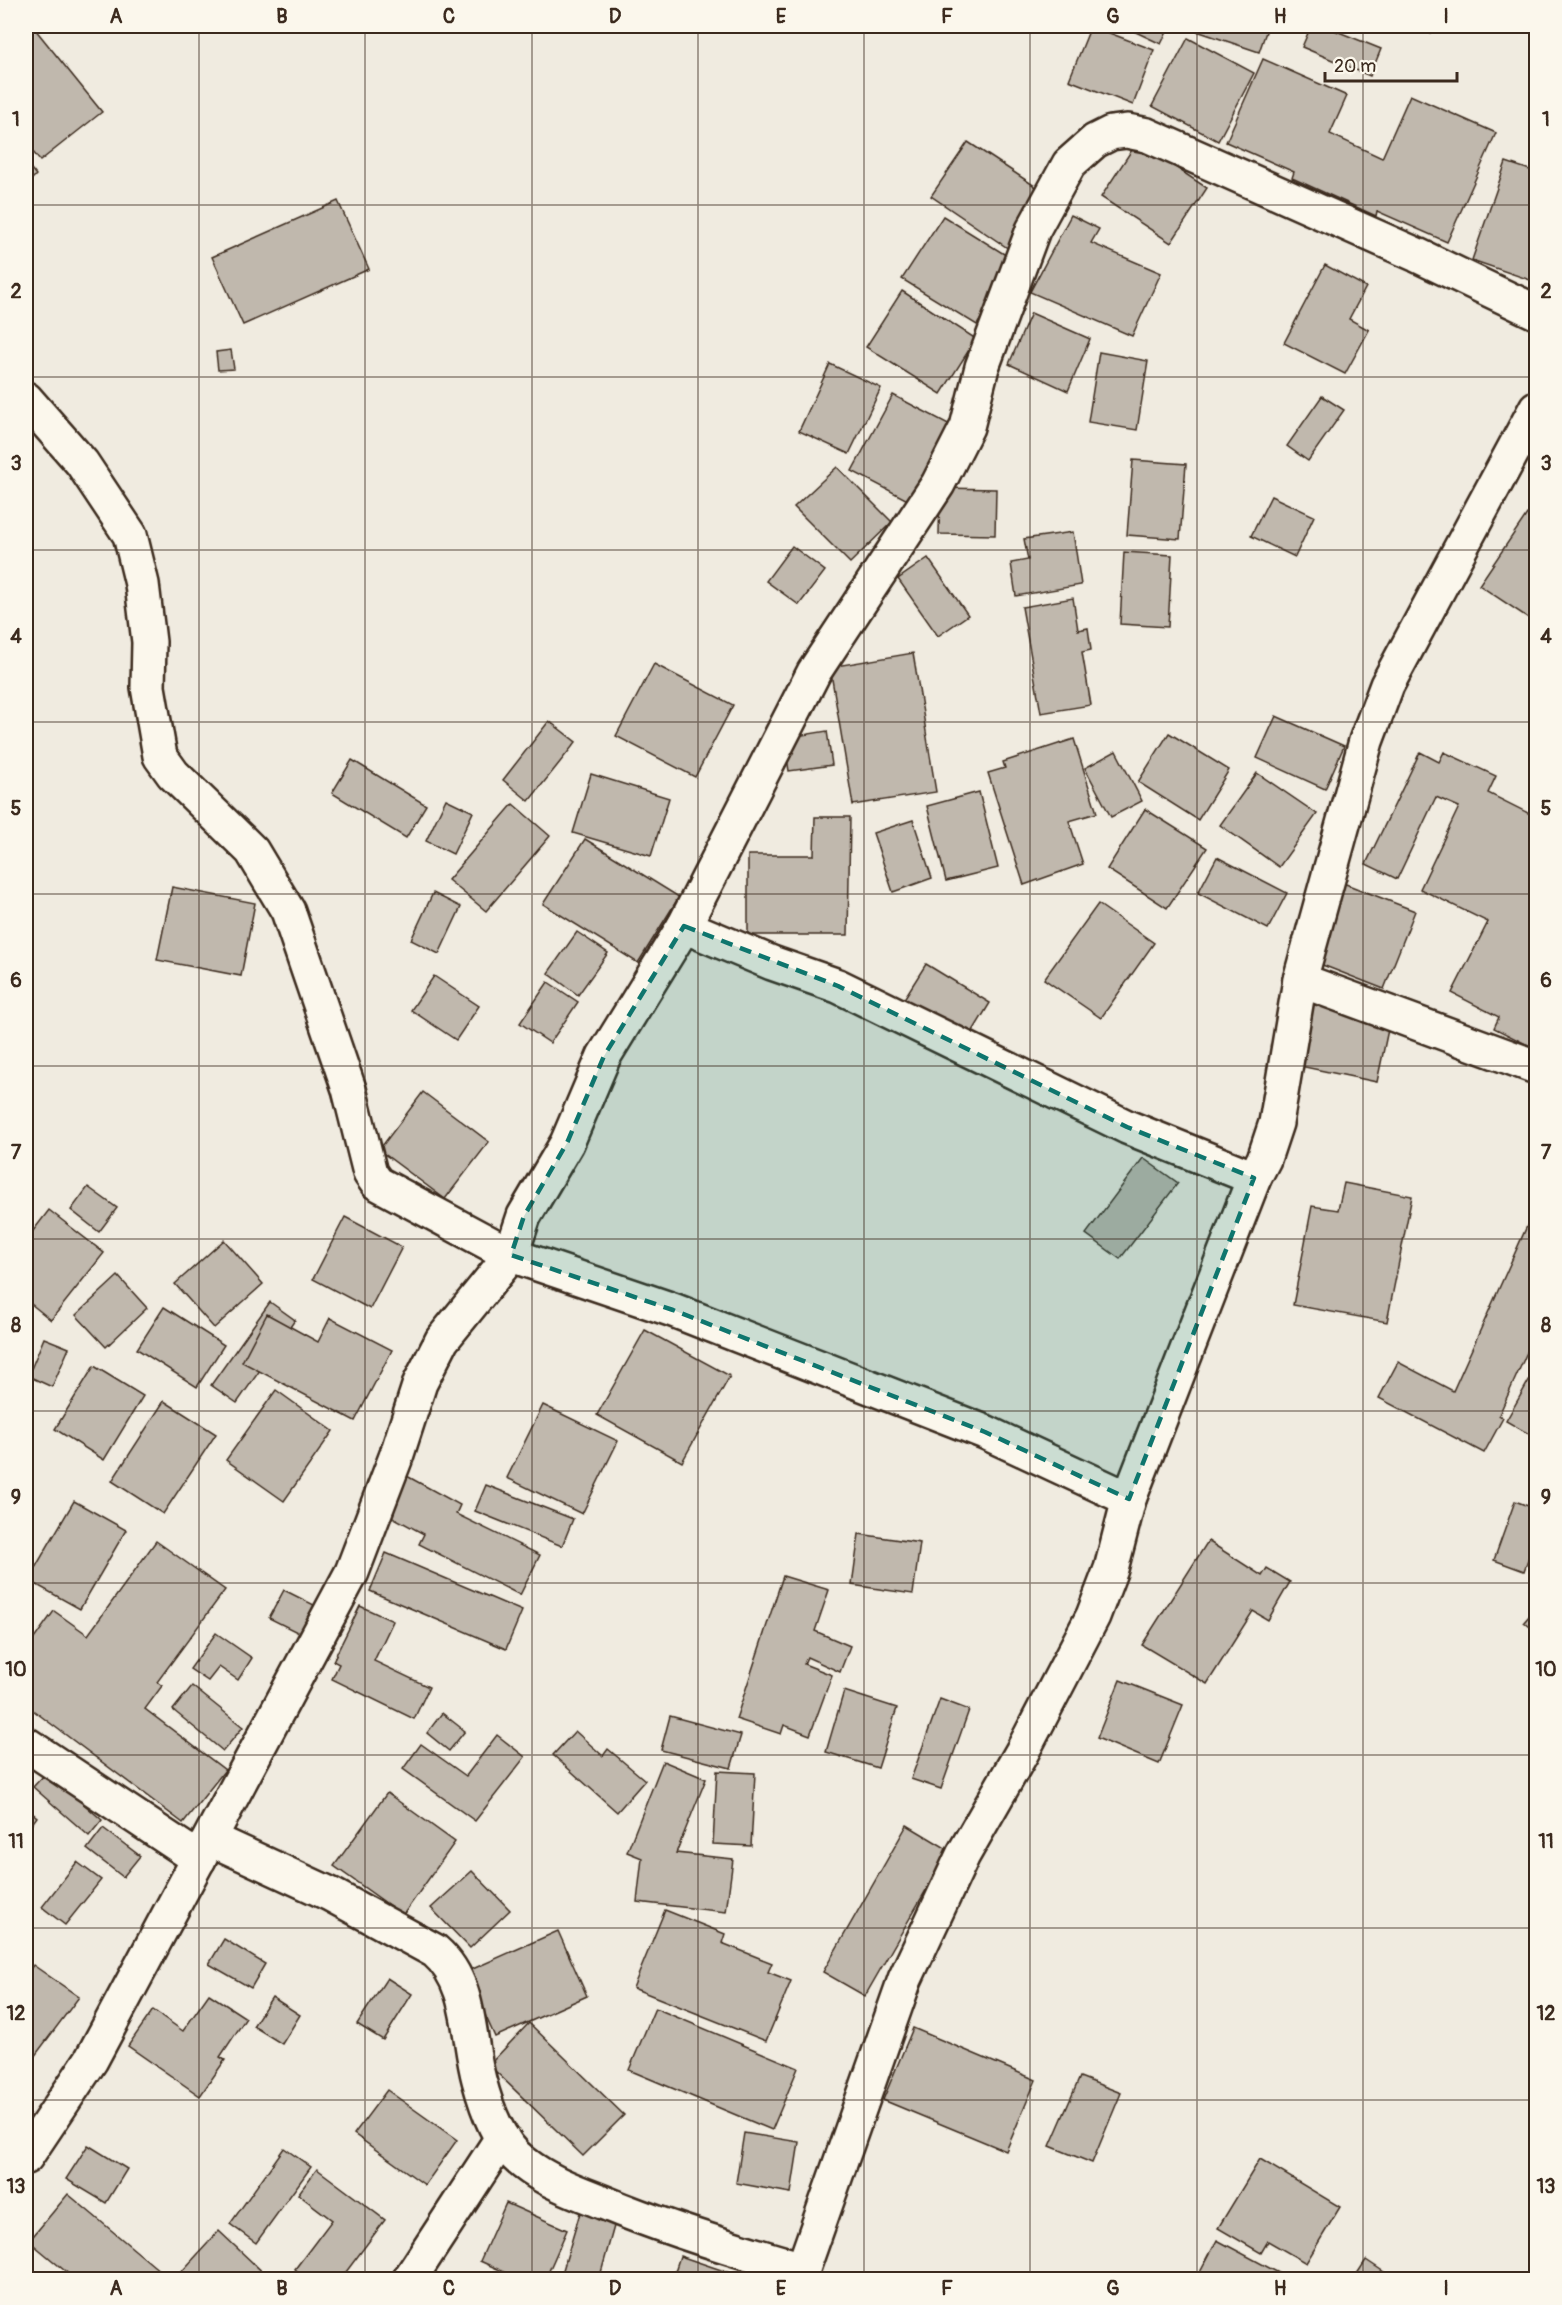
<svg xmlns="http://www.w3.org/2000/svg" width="1562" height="2305" viewBox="0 0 1562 2305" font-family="Pangolin,sans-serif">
<rect width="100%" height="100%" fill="#f0ebe0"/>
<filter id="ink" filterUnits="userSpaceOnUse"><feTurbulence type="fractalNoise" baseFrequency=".0167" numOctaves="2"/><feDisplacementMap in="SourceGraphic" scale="12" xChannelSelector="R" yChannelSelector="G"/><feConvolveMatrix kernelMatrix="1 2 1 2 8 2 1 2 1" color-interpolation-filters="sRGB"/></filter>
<g filter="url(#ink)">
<!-- building -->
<g fill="#c0b8ad" stroke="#3b2a1e" stroke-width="1.5">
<path d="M1091,26L1154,50L1133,105L1069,80Z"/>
<path d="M1123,26H1170L1161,44Z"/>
<path d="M1182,26H1268L1259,52Z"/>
<path d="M1311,26H1324L1381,49L1370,76L1302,47Z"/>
<path d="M1417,26H1434L1430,33Z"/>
<path d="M35,29L102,112L40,161L26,143V36Z"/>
<path d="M1188,38L1254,73L1218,141L1152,106Z"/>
<path d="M1263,59L1347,96L1330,134L1382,158L1410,95L1496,133L1447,242L1377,211L1376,216L1292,178L1294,172L1226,142Z"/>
<path d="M1536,114V133L1531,131Z"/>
<path d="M968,142L1047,194L1009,249L931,196Z"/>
<path d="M1137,142L1207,188L1171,243L1101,197Z"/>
<path d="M1506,162L1536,172V282L1472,260Z"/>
<path d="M26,163L36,175L26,185Z"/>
<path d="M338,201L369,269L243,325L212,257Z"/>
<path d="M1071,215L1099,229L1091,243L1161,273L1132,336L1030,292Z"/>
<path d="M943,216L1017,262L977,325L902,279Z"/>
<path d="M1325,265L1366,287L1349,319L1369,330L1345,374L1284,343Z"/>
<path d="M902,291L976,339L941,394L866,347Z"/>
<path d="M1031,313L1090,339L1068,391L1009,364Z"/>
<path d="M231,350L234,369L218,370L216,352Z"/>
<path d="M1099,352L1148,361L1137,430L1088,422Z"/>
<path d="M830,364L881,388L849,454L799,431Z"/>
<path d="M893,395L960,430L919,506L852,471Z"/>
<path d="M1322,396L1344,410L1308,461L1287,446Z"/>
<path d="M1133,460L1186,464L1180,539L1127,535Z"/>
<path d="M837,467L892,522L850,563L794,507Z"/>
<path d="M940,488L996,489L995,535L939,534Z"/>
<path d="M1271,496L1314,516L1295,557L1251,536Z"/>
<path d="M1527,514L1536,520V623L1479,585Z"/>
<path d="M1073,532L1081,585L1016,596L1011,563L1028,560L1024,539Z"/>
<path d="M792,546L825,571L799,605L766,581Z"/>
<path d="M1124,552L1172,555L1168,627L1120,624Z"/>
<path d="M928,558L968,615L938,636L898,579Z"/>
<path d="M1073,598L1078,630L1088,628L1091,650L1082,652L1091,705L1041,713L1022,607Z"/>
<path d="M913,653L936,792L853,805L830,667Z"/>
<path d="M654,664L733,705L695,777L616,736Z"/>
<path d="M1276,716L1344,746L1325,789L1257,758Z"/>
<path d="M549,721L576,742L529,801L503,780Z"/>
<path d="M827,731L832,765L789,771L784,738Z"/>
<path d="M1169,733L1229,770L1198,820L1138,782Z"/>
<path d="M1074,739L1097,813L1069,821L1083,864L1024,885L988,773L1005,768L1003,762Z"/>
<path d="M1116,751L1142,801L1111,817L1085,768Z"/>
<path d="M1420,752L1439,762L1444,752L1496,776L1488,793L1536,817V1049L1494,1028L1499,1017L1452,993L1488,922L1420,889L1459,807L1436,797L1397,879L1366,864Z"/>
<path d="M352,760L426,805L406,838L332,793Z"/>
<path d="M1257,773L1317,814L1279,867L1220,825Z"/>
<path d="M591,774L669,798L651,856L573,833Z"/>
<path d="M979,792L998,868L946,881L927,806Z"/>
<path d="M446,799L473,812L453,854L426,841Z"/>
<path d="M513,804L550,836L486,911L448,880Z"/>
<path d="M1145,809L1207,848L1167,908L1107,869Z"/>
<path d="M815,817H850L848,935H748V855H814Z"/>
<path d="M913,820L932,878L893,892L873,833Z"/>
<path d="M585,839L679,897L638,963L543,904Z"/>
<path d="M1217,857L1287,893L1268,929L1198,893Z"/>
<path d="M1338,881L1415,911L1384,989L1307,959Z"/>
<path d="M172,887L255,903L241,976L157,960Z"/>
<path d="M433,893L461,907L439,954L411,940Z"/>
<path d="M1098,904L1154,943L1101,1018L1044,979Z"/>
<path d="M577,932L608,953L578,995L548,973Z"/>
<path d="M926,964L990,1003L967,1041L902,1002Z"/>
<path d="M434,976L479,1006L456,1040L411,1010Z"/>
<path d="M548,982L578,1002L550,1043L520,1023Z"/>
<path d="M1308,1003L1390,1020L1377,1082L1295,1065Z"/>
<path d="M423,1092L489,1142L445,1199L379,1150Z"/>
<path d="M1143,1158L1178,1183L1120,1259L1086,1234Z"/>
<path d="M1344,1183L1412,1196L1387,1322L1293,1305L1312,1206L1338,1210Z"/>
<path d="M88,1187L117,1208L99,1232L71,1210Z"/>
<path d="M1536,1206V1332L1499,1415L1503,1418L1484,1453L1379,1398L1398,1362L1453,1391Z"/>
<path d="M49,1210L104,1253L51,1320L26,1300V1240Z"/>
<path d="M345,1217L402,1247L370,1309L313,1279Z"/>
<path d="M224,1240L263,1284L214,1328L175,1284Z"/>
<path d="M118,1276L147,1308L106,1347L76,1315Z"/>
<path d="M270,1302L295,1320L237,1403L211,1385Z"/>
<path d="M164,1307L224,1345L197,1387L137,1349Z"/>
<path d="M267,1314L318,1342L330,1318L392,1350L355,1421L242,1362Z"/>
<path d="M645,1330L730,1376L682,1462L597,1415Z"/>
<path d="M44,1338L69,1348L52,1387L28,1376Z"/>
<path d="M94,1366L143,1396L104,1460L55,1429Z"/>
<path d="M1536,1368V1438L1506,1421Z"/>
<path d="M276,1390L333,1431L284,1501L226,1460Z"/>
<path d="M164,1401L216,1434L163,1514L112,1481Z"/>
<path d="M543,1405L618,1441L582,1514L507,1478Z"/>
<path d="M405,1475L460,1505L456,1514L540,1555L520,1595L419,1544L424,1534L385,1513Z"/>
<path d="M486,1485L573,1519L562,1546L475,1511Z"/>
<path d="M74,1501L126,1530L80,1609L28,1580Z"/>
<path d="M1515,1501L1536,1509V1536L1524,1571L1494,1560Z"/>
<path d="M859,1534L920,1543L913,1594L852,1585Z"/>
<path d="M156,1541L225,1590L157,1682L162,1686L145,1709L225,1770L183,1823L26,1705V1650L54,1611L88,1635Z"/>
<path d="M1208,1541L1262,1576L1267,1568L1290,1582L1268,1620L1253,1611L1207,1684L1142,1645Z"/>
<path d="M386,1553L522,1611L506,1649L370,1591Z"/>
<path d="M783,1576L829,1590L815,1631L850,1646L840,1672L807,1657L804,1664L832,1675L810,1735L784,1725L781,1734L736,1719Z"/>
<path d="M284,1590L318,1607L303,1635L269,1618Z"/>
<path d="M360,1606L393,1621L374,1661L429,1687L414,1719L332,1679L339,1664L333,1661Z"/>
<path d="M1536,1608V1632L1524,1622Z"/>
<path d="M216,1633L252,1658L238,1680L219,1667L208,1681L190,1669Z"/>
<path d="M1120,1680L1183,1705L1159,1764L1097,1738Z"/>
<path d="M192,1686L243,1727L223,1751L173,1710Z"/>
<path d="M844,1691L897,1708L878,1768L826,1752Z"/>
<path d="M940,1699L969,1710L941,1789L911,1779Z"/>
<path d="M442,1713L465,1731L449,1751L427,1733Z"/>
<path d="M670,1716L741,1735L731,1768L661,1750Z"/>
<path d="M575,1731L603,1756L608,1749L645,1780L617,1812L553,1755Z"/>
<path d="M497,1735L525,1757L475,1821L403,1769L421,1744L466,1776Z"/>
<path d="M663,1761L706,1779L676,1853L733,1859L726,1912L637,1902L642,1858L627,1852Z"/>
<path d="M717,1771L755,1773L751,1846L713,1844Z"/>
<path d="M47,1772L102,1820L89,1836L33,1787Z"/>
<path d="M387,1793L455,1842L403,1915L334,1866Z"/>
<path d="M26,1808L37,1817L26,1832Z"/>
<path d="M907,1825L949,1850L865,1996L823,1972Z"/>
<path d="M103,1828L140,1856L123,1877L87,1849Z"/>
<path d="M77,1862L101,1880L65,1925L42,1907Z"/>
<path d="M472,1871L510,1910L470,1948L431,1908Z"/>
<path d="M665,1910L725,1934L722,1943L772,1963L768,1972L791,1981L766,2041L633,1988Z"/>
<path d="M558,1931L587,1996L495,2037L466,1972Z"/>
<path d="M224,1939L265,1964L251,1988L209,1964Z"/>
<path d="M33,1965L79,1997L34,2057L26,2051V1975Z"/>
<path d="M387,1978L412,1994L383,2040L357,2024Z"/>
<path d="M209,1994L246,2018L220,2057L225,2060L200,2096L128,2046L153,2010L183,2031Z"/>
<path d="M272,1997L300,2015L282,2044L253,2026Z"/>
<path d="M655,2008L798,2068L772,2130L629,2070Z"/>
<path d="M529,2023L624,2115L583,2156L489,2065Z"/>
<path d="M913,2028L1036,2080L1006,2151L883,2100Z"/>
<path d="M1080,2077L1121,2093L1092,2163L1050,2146Z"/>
<path d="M387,2090L457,2140L425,2185L354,2134Z"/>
<path d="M744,2133L799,2142L791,2193L736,2183Z"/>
<path d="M88,2145L127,2169L106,2203L66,2179Z"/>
<path d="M284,2148L311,2167L256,2243L230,2224Z"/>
<path d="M1260,2159L1340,2207L1306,2263L1268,2241L1261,2253L1218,2228Z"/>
<path d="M317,2169L385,2220L340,2280H308L295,2269L332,2220L298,2194Z"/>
<path d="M68,2194L166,2276L163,2280H76L29,2241Z"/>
<path d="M506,2203L567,2230L545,2280H522L480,2261Z"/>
<path d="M582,2206L616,2219L599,2280H560Z"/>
<path d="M219,2231L271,2280H174Z"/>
<path d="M1217,2240L1292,2280H1196Z"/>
<path d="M680,2256L736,2275L734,2280H672Z"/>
<path d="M1366,2260L1396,2280H1353Z"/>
</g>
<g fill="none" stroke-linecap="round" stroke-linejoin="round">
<!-- minor casing -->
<g stroke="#3b2a1e" stroke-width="38">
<g id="minor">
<path d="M26,399L82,463L130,535L142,584L149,642L148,687L160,756L173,774L252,851L288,911L349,1089L370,1173L377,1183L511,1255L673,1310L985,1432L1129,1499"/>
<path d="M684,926L772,963L838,986L1127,1127L1254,1178"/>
<path d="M1300,980L1536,1067"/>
<path d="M26,1744L199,1859"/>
<path d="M211,1839L330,1894L435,1951C472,1983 467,2036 479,2080C487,2110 499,2144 524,2163C548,2182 577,2192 605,2203C670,2230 736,2250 803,2269"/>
<path d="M26,2157L91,2060L352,1572L396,1457L420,1383L442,1340L511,1255L524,1216L567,1143L604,1056L684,926L814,672L938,484L967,427L982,367L1033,230L1069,164L1095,141L1111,133L1127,131L1147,135L1417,255L1536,312"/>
<path d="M409,2280L502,2138"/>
<path d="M799,2280L905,1979L963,1855L1022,1752L1093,1616L1111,1569L1129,1499L1254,1178L1264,1159L1276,1123L1300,980L1366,741L1387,685L1536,408"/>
</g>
</g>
<!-- minor -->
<use href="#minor" stroke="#fbf7ec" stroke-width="33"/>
</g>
</g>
<!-- marked area -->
<path fill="#0f766e" fill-opacity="0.2" stroke="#0f766e" stroke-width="4.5" stroke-dasharray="12 8" stroke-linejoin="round" d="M684,926L838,986L1127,1127L1254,1178L1129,1499L985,1432L673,1310L511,1255L524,1216L567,1143L604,1056Z"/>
<!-- grid -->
<path fill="none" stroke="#3b2a1e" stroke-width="1.5" stroke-opacity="0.55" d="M199,26V2280M365,26V2280M532,26V2280M698,26V2280M864,26V2280M1030,26V2280M1197,26V2280M1363,26V2280M26,205H1536M26,377H1536M26,550H1536M26,722H1536M26,894H1536M26,1066H1536M26,1239H1536M26,1411H1536M26,1583H1536M26,1755H1536M26,1928H1536M26,2100H1536"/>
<!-- margin -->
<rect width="1562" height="2305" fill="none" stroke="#fbf7ec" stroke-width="66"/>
<!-- scale -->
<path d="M1325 72v9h132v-9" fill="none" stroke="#3b2a1e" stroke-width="3"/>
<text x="1334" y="72" font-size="18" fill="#3b2a1e" stroke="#fbf7ec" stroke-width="4.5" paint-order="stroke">20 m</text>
<rect x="33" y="33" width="1496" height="2239" fill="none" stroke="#3b2a1e" stroke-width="2"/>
<g font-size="20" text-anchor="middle" font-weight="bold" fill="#3b2a1e">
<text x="116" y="23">A</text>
<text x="282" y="23">B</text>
<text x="449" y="23">C</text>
<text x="615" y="23">D</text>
<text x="781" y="23">E</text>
<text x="947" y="23">F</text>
<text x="1113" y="23">G</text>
<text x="1280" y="23">H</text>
<text x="1446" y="23">I</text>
<text x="16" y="126">1</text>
<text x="1546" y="126">1</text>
<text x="16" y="298">2</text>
<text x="1546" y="298">2</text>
<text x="16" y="470">3</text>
<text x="1546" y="470">3</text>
<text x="16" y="643">4</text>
<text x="1546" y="643">4</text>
<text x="16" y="815">5</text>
<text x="1546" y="815">5</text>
<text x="16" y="987">6</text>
<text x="1546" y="987">6</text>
<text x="16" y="1159">7</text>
<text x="1546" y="1159">7</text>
<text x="16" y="1332">8</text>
<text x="1546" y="1332">8</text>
<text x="16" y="1504">9</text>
<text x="1546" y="1504">9</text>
<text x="16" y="1676">10</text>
<text x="1546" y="1676">10</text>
<text x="16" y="1848">11</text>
<text x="1546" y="1848">11</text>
<text x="16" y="2020">12</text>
<text x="1546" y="2020">12</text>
<text x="16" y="2193">13</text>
<text x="1546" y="2193">13</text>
<text x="116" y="2295">A</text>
<text x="282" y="2295">B</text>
<text x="449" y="2295">C</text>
<text x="615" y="2295">D</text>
<text x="781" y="2295">E</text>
<text x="947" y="2295">F</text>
<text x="1113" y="2295">G</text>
<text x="1280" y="2295">H</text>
<text x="1446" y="2295">I</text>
</g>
</svg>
